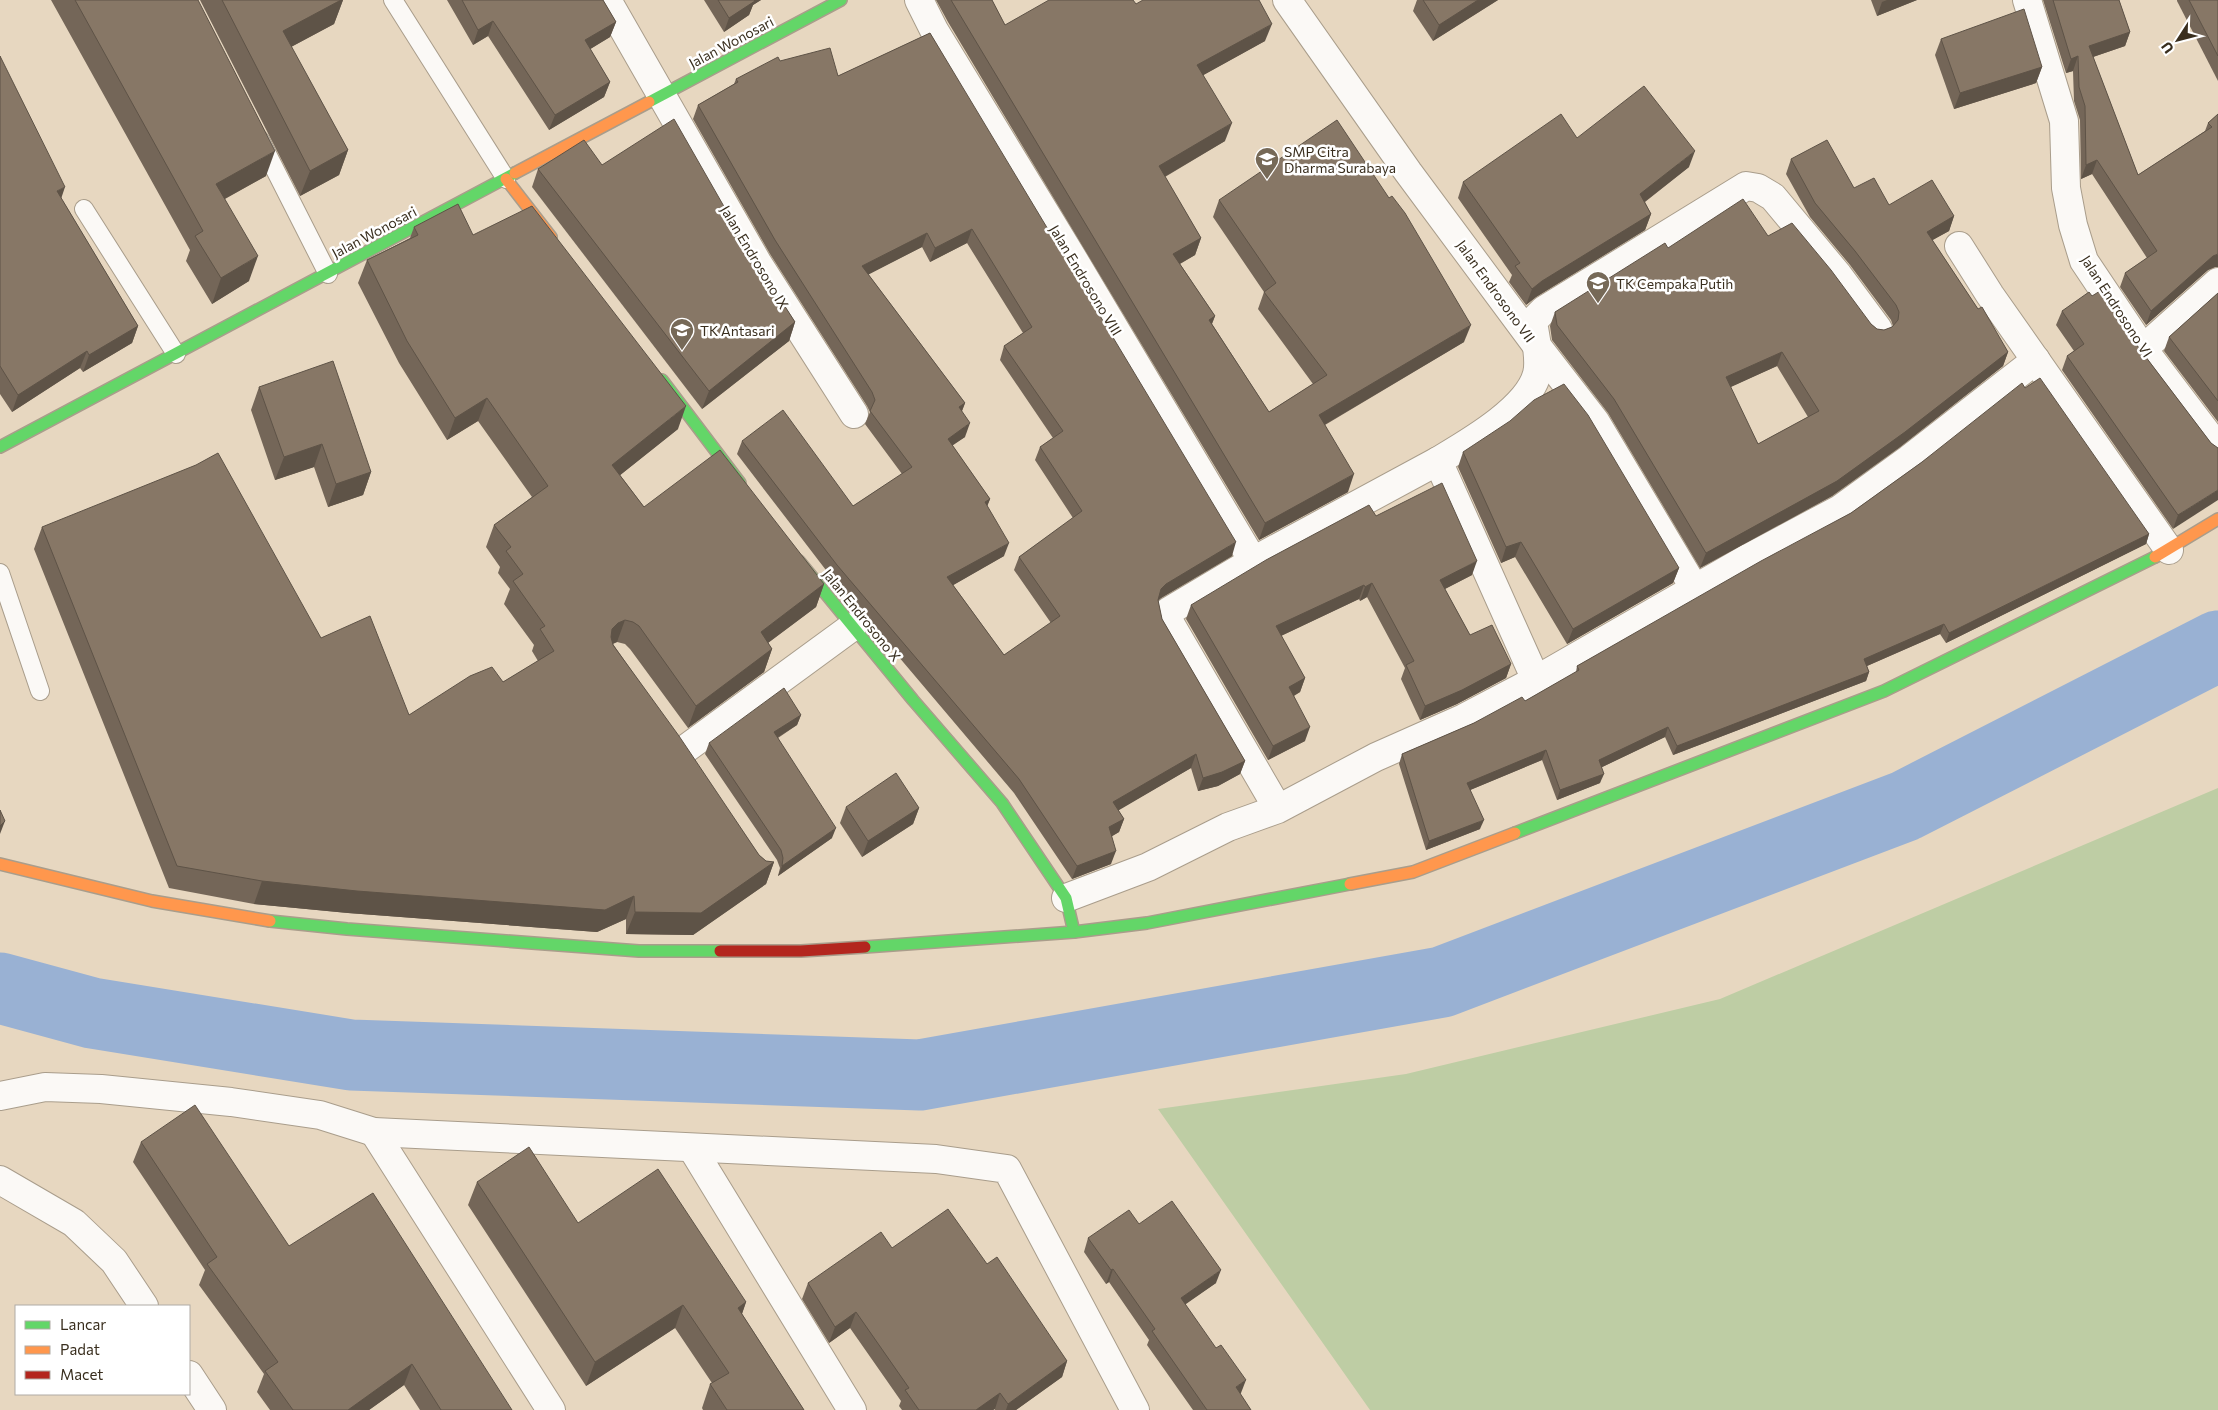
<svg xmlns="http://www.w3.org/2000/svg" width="2218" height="1410" viewBox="0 0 2218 1410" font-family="Commissioner,sans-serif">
<rect width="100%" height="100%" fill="#e7d7c0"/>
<!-- green -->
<path fill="#becda4" d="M2218,788V1410H1370L1158,1109L1406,1074L1720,999Z"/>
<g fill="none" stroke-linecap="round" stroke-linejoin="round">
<!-- river -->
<path stroke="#99b1d3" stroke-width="71" d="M0,988L92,1013L351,1055L920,1075L1442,982L1905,806L2218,646"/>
<!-- lane casing -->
<g stroke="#a99d8b" stroke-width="20">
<g id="lane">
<path d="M393,0L506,179"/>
<path d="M260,140L328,274"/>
<path d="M84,209L176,354"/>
<path d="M0,573L40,691"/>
</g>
</g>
<!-- street casing -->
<g stroke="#a99d8b" stroke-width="30">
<g id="street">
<path d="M607,0L757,262L854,414"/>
<path d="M919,0L934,30L1072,257L1253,561"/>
<path d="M1287,0L1408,172L1537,346L1595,421L1695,589"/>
<path d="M2027,0L2064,121L2066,188L2073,225L2084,261L2143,349L2218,448"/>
<path d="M1959,246L1990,295L2169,550"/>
<path d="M2143,349L2218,282"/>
<path d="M1438,461C1468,443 1528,409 1537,374C1541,359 1535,337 1533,321L1544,310L1746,186L1758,188L1773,197L1838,275L1878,329"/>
<path d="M1536,680L1750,557L1840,509L1909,459L2036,360"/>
<path d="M684,750L852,627"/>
<path d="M1066,898L1148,867L1228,827L1278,809L1376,757L1464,718L1536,680L1438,461L1253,561L1169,611L1168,616L1171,625L1278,809"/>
<path d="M0,1096L45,1087L101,1089L231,1102L320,1115L374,1132L936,1159L1007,1169L1135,1410"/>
<path d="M374,1132L551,1410"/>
<path d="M692,1148L852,1410"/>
<path d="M0,1180L74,1223L114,1261L144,1306"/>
<path d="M189,1375L212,1410"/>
</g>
</g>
<!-- fast casing -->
<g stroke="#a99d8b" stroke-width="14">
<g id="fast">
<path d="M649,102L841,0"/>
<path d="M662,380L740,483"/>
<path d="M0,447L515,173"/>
<path d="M799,561L913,700L1002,803L1066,898L1074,932"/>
<path d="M1515,833L1884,691L2155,557"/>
<path d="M270,921L347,929L639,951H720"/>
<path d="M865,947L1074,932L1147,923L1350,884"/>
</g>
</g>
<!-- slow casing -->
<g stroke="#a99d8b" stroke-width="14">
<g id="slow">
<path d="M515,173L649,102"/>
<path d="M506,179L551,237"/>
<path d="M2155,557L2218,519"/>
<path d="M0,864L152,901L270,921"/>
<path d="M1350,884L1413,872L1515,833"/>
</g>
</g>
<!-- jam casing -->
<g stroke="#a99d8b" stroke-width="14">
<path id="jam" d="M720,951H801L865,947"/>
</g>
<!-- lane -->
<use href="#lane" stroke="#fbf9f6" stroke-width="18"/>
<!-- street -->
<use href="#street" stroke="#fbf9f6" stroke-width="28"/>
<!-- fast -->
<use href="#fast" stroke="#63d668" stroke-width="11"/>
<!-- slow -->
<use href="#slow" stroke="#ff974d" stroke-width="11"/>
<!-- jam -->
<use href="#jam" stroke="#b3261e" stroke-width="11"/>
</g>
<!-- wall -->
<g fill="#746658" fill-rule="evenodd">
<path d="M51,0H198L266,176L225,199L249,281L212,304L186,261L190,250Z"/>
<path d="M200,0H343L334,24L291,47L348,150L339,175L300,196Z"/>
<path d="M447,0H603L616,22L610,37L590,49L610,82L604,97L549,130L488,36L473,45Z"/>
<path d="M704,0H761L753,5L749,15L724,32Z"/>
<path d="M936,0H992L1005,25L1136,4L1265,41L1203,75L1225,141L1165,177L1201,238L1195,255L1180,264L1215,316L1212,324L1269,412L1313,384L1258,309L1264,292L1213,217L1219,200L1464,342L1325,425L1348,492L1259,540L948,22Z"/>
<path d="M1417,0H1498L1433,41L1413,11Z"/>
<path d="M1871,0H1917L1877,16Z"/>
<path d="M2043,0H2119L2130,32L2125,46L2093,57L2138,175L2205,131L2208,123L2218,114L2215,267L2208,270L2146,325L2120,287L2125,273L2147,258L2092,174L2081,179L2080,120L2074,101L2073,71L2066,73Z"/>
<path d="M2177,0H2218V81L2177,1Z"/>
<path d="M930,33L1232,556L1161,598L1158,601L1162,619L1245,761L1240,774L1218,786L1198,791L1191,768L1118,810L1124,819L1119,832L1112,836L1111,864L1072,879L1014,793L832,578L737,454L742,441L853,506L902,474L865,424L870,412L867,406L770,254L693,119L698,105L734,84L736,79L780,61L838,76ZM967,243L1023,333L1004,346L1000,360L1053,438L1040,447L1035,460L1073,518L1019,557L1014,570L1051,623L1004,655L953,585L1004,556L987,506L990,499L952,445L965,437L962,411L965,403L868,274L922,247L930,262Z"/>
<path d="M1941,39L2042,67L2036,83L1954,109L1935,55Z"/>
<path d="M0,56L61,198L138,326L132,343L83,372L80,368L12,412L0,394Z"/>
<path d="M1577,138L1689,167L1645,202L1651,214L1645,230L1536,297L1526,305L1509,282L1512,275L1458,198L1463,182Z"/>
<path d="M1791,159L1889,205L1954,216L1949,231L1932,240L1978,309L2008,352L2003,366L1900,447L1832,496L1700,568L1608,413L1552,340L1550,326L1555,312L1668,248L1768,236L1877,329L1884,330L1892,327L1893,326L1891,320L1850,265L1810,217L1786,174ZM1777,366L1808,417L1758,444L1730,387Z"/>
<path d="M602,165L750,252L795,322L789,341L702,409L532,187L538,169Z"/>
<path d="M414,227L473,235L678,429L620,475L644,507L824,584L816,607L768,643L772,649L764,672L688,728L630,649L625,644L617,642L613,644L759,855L766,861L774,862L766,884L693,935L626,934V919L597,932L348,913L254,904L169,888L34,549L42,527L321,638L409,715L503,682L538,661L532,651L534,645L504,604L510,589L498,573L500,567L486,547L494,525L532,497L478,421L447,440L399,363L358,283L367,260L410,238Z"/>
<path d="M2218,293V422L2164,351L2169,337Z"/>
<path d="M2092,296L2136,344L2211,443L2217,448L2173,529L2062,370L2067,356L2074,351L2056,325L2062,311Z"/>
<path d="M259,387L371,472L363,495L328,507L314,467L275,480L251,410Z"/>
<path d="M2025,388L2149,534L2146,544L1946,643L1940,634L1867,666L1869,672L1866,681L1673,755L1665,737L1602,767L1600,783L1557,800L1542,760L1470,790L1480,829L1426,850L1399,764L1402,754L1525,701L1576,672L1577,666L1851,513Z"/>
<path d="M1463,452L1679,568L1673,583L1567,644L1515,557L1501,563L1458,467Z"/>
<path d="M1376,516L1472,575L1445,589L1470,635L1511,664L1506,678L1457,704L1420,720L1401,679L1405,668L1367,597L1360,601L1359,599L1281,636L1305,678L1300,692L1294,696L1305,741L1268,760L1186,619L1191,605Z"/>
<path d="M801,715L797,725L778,738L832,838L778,876L780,868L777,860L705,754L709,743Z"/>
<path d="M846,807L919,808L913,824L862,857L840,823Z"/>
<path d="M141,1142L289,1246L512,1410H420L404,1385L369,1410H270L257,1392L264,1374L199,1285L205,1270L133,1162Z"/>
<path d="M477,1182L578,1223L746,1302L742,1314L804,1410H703L702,1408L710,1384L712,1383L675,1328L586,1386L468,1205Z"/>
<path d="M1139,1224L1216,1283L1185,1304L1241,1393L1240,1394L1251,1410H1193L1147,1345L1149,1340L1109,1282L1106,1284L1084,1252L1088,1238Z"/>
<path d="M892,1248L987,1264L1067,1361L1062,1377L1016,1410H995V1409L993,1410H902L899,1406L901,1401L850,1328L829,1343L802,1299L808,1283Z"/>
</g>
<!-- shaded-wall -->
<g fill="#5e5347">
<path d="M341,0H343L334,24L274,56L283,31Z"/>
<path d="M749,0H761L753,5L749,15L724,32L729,18Z"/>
<path d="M1478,0H1498L1433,41L1439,25Z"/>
<path d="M1887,0H1917L1877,16L1882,2Z"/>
<path d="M493,21L488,36L473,45L478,30Z"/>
<path d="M616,22L610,37L579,56L585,40Z"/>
<path d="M1272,24L1265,41L1191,82L1197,65Z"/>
<path d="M2130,32L2125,46L2084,60L2089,46Z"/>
<path d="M2078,56L2073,71L2066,73L2071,59Z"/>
<path d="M2042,67L2036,83L1954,109L1960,93Z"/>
<path d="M610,82L604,97L549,130L555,115Z"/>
<path d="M1232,123L1225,141L1152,184L1159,166Z"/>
<path d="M348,150L339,175L300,196L310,171Z"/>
<path d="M275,151L266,176L206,209L216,184Z"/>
<path d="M1695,151L1689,167L1634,210L1640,194Z"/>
<path d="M2097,160L2092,174L2081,179L2086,165Z"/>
<path d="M65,187L59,205L57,191Z"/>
<path d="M1651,214L1645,230L1536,297L1526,305L1532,289L1542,281Z"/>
<path d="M1954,216L1949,231L1922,246L1927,232Z"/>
<path d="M972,229L967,243L930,262L935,248Z"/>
<path d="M927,233L922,247L858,280L862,266Z"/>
<path d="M1201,238L1195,255L1167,271L1173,254Z"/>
<path d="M2218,254V267H2215L2208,270L2146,325L2151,311L2213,256Z"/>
<path d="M258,256L249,281L212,304L221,278Z"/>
<path d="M1215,316L1208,333L1209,320Z"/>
<path d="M795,322L789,341L702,409L709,391Z"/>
<path d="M1471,325L1464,342L1312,432L1319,415Z"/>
<path d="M138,326L132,343L83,372L89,355Z"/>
<path d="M87,351L80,368L12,412L18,395Z"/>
<path d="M1782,352L1777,366L1720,392L1726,377Z"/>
<path d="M2008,352L2003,366L1900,447L1832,496L1700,568L1706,553Z"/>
<path d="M487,398L478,421L447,440L455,418Z"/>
<path d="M965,403L960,416L959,407Z"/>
<path d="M686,406L678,429L604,488L612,465Z"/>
<path d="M970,423L965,437L943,452L948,439Z"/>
<path d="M322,444L314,467L275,480L284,457Z"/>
<path d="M371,472L363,495L328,507L336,484Z"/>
<path d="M1354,474L1348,492L1259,540L1265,523Z"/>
<path d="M2218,490V500L2173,529L2178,515Z"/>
<path d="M990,499L985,512V502Z"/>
<path d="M2149,534L2146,544L1946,643L1949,633Z"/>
<path d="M1236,542L1232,556L1161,598L1156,602L1161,589L1166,584Z"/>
<path d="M1521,542L1515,557L1501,563L1506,547Z"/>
<path d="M1009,543L1004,556L943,591L947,577Z"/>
<path d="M1477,561L1472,575L1435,594L1440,580Z"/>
<path d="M1679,568L1673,583L1567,644L1573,629Z"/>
<path d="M1372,583L1367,597L1360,601L1365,587Z"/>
<path d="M824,584L816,607L753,654L761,632Z"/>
<path d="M1364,585L1359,599L1270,641L1276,626Z"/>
<path d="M625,620L617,642L609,645L612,629L618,623Z"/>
<path d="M1944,624L1940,634L1860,669L1864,659Z"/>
<path d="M772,649L764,672L688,728L696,706Z"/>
<path d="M1511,664L1506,678L1457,704L1420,720L1425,706Z"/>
<path d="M1869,672L1866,681L1673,755L1677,746Z"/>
<path d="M1305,678L1300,692L1284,701L1289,687Z"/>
<path d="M801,715L797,725L770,742L774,732Z"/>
<path d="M1310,727L1305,741L1268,760L1273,746Z"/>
<path d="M1668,727L1665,737L1596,770L1599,760Z"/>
<path d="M1546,750L1542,760L1463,793L1467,783Z"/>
<path d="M1196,754L1191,768L1109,816L1113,802Z"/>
<path d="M1245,761L1240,774L1218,786L1198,791L1203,778Z"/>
<path d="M1604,774L1600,783L1557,800L1560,790Z"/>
<path d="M919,808L913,824L862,857L868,841Z"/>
<path d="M1124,819L1119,832L1104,841L1109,827Z"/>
<path d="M1484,820L1480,829L1426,850L1429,841Z"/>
<path d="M5,821L0,834V826Z"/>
<path d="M836,828L832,838L778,876L782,866Z"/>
<path d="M1116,851L1111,864L1072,879L1077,866Z"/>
<path d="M774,862L766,884L693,935L626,934L635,912Z"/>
<path d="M262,881L634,896L626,919L597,932L348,913L254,904Z"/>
<path d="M1113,1269L1109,1282L1106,1284L1111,1270Z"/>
<path d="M1221,1270L1216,1283L1176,1311L1181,1298Z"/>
<path d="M746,1302L738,1325V1308Z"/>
<path d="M683,1305L675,1328L586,1386L595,1362Z"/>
<path d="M856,1312L850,1328L829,1343L835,1327Z"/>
<path d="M1067,1361L1062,1377L1016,1410H1006L1008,1404Z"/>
<path d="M412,1364L404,1385L369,1410H348Z"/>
<path d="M1246,1380L1241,1393L1231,1401L1236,1387Z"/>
<path d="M1000,1393L995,1409L993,1410H976Z"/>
</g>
<!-- building -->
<g fill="#877766" stroke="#5e5347" fill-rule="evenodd">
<path d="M75,0H198L275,151L216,184L258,256L221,278L195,236L203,231Z"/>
<path d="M222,0H341L283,31L348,150L310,171Z"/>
<path d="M462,0H603L616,22L585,40L610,82L555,115L493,21L478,30Z"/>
<path d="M718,0H754L755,1L729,18Z"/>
<path d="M951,0H992L1005,25L1049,0H1133L1136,4L1143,0H1259L1272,24L1197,65L1232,123L1159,166L1201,238L1173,254L1215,316L1209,320L1269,412L1327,375L1264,292L1276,283L1219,200L1337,120L1389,198L1392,196L1405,213L1471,325L1319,415L1354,474L1265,523Z"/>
<path d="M1423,0H1478L1439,25Z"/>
<path d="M2053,0H2119L2130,32L2089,46L2138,175L2212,127L2208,123L2218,114V254L2213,256L2151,311L2125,273L2157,251L2097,160L2086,165L2085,106L2079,87L2078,56L2071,59Z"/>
<path d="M2189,0H2218V56Z"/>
<path d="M2024,9L2042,67L1960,93L1941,39Z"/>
<path d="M930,33L1236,542L1166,584L1161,589L1158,600L1162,619L1245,761L1222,772L1203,778L1196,754L1113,802L1124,819L1109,827L1116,851L1077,866L1019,779L837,565L742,441L783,410L853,506L912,467L870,411L875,400L872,392L775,240L698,105L738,82L736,79L778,57L780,61L830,48L838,76ZM972,229L1032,327L1004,346L1063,431L1040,447L1082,511L1019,557L1060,616L1004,655L947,577L1009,543L985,502L990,499L948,439L970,423L959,407L965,403L862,266L927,233L935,248Z"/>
<path d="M0,56L65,187L57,191L138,326L89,355L87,351L18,395L0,366Z"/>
<path d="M1644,86L1695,151L1640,194L1651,214L1542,281L1532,289L1515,266L1520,263L1463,182L1561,114L1577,138Z"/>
<path d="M674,119L750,252L795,322L709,391L538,169L584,140L602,165Z"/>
<path d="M1827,140L1854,188L1874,178L1889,205L1932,180L1954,216L1927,232L1978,309L1982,307L2008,352L1905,432L1837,481L1706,553L1614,399L1557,325L1555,312L1665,243L1668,248L1743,199L1768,236L1792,223L1831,270L1871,324L1877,329L1884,330L1892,327L1898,320L1899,312L1896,305L1855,251L1815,203L1791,159ZM1782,352L1819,411L1758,444L1726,377Z"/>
<path d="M458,204L473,235L532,206L686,406L612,465L644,507L720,450L824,584L761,632L772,649L696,706L639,626L633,622L625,620L618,623L612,629L611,637L613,645L679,736L759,855L766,861L774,862L701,913L635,912L634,896L605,910L357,891L262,881L177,866L42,527L196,465L218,453L321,638L370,616L409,715L470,676L492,667L503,682L554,651L540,629L545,626L513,581L523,574L506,551L511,547L494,525L548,486L487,398L455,418L407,341L367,260L418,235L414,227Z"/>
<path d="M2100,291L2136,344L2211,443L2218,448V490L2178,515L2067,356L2084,344L2062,311L2089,292L2092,296Z"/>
<path d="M2218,293V401L2169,337Z"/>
<path d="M333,361L371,472L336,484L322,444L284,457L259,387Z"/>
<path d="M2040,378L2149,534L1949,633L1944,624L1864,659L1869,672L1677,746L1668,727L1599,760L1604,774L1560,790L1546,750L1467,783L1484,820L1429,841L1402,754L1474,723L1522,697L1525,701L1579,670L1577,666L1761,561L1851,513L1922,462L2022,383L2025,388Z"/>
<path d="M1564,384L1588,415L1679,568L1573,629L1521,542L1506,547L1463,452L1510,421L1534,400Z"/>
<path d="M1442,483L1477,561L1440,580L1470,635L1492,625L1511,664L1462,690L1425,706L1406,665L1414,661L1372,583L1365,587L1364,585L1276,626L1305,678L1289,687L1310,727L1273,746L1191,605L1266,560L1369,505L1376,516Z"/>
<path d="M784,688L801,715L774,732L836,828L782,866L783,858L781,850L709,743Z"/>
<path d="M896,773L919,808L868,841L846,807Z"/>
<path d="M0,810L5,821L0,826Z"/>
<path d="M195,1105L289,1246L373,1193L512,1410H441L412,1364L348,1410H293L265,1371L278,1362L207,1264L217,1257L141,1142Z"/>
<path d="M529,1147L578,1223L658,1169L746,1302L738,1308L804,1410H727L710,1384L729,1373L683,1305L595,1362L477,1182Z"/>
<path d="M1172,1201L1221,1270L1181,1298L1216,1348L1221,1345L1246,1380L1236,1387L1251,1410H1207L1152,1331L1155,1329L1113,1269L1111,1270L1088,1238L1129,1210L1139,1224Z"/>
<path d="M948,1209L987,1264L997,1257L1067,1361L1008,1404L1000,1393L976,1410H919L905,1390L909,1388L856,1312L835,1327L808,1283L881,1232L892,1248Z"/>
</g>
<!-- icons -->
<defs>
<g id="school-pin" transform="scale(1.25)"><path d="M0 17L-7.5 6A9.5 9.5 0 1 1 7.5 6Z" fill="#766957" stroke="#fff"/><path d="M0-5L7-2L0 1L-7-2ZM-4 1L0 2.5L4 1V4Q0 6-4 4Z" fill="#fff"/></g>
</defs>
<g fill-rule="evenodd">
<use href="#school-pin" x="1267" y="159"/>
<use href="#school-pin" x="1598" y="283"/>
<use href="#school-pin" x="682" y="330"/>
</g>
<g text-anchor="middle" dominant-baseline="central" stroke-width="5" stroke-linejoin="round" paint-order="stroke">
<!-- street labels -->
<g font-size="14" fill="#392e1e" stroke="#fff">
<text transform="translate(731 42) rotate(-28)">Jalan Wonosari</text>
<text transform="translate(374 232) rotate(-28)">Jalan Wonosari</text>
<text transform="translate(755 257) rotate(59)">Jalan Endrosono IX</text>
<text transform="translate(1086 280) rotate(59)">Jalan Endrosono VIII</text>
<text transform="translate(1496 291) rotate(54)">Jalan Endrosono VII</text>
<text transform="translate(2117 306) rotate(57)">Jalan Endrosono VI</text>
<text transform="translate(862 615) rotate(51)">Jalan Endrosono X</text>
</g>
<!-- poi labels -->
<g font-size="14" fill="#392e1e" stroke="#fff" text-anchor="start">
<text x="1284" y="151">SMP Citra<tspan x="1284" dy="16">Dharma Surabaya</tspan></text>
<text x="1616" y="283">TK Cempaka Putih</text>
<text x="700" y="330">TK Antasari</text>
</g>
</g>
<!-- legend -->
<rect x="15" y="1305" width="175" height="90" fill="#ffffff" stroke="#b0aba5"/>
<rect x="25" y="1321" width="25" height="8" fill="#63d668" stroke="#b0aba5"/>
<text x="60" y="1330" font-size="15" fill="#392e1e">Lancar</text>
<rect x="25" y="1346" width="25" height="8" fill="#ff974d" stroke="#b0aba5"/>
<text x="60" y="1355" font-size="15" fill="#392e1e">Padat</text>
<rect x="25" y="1371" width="25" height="8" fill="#b3261e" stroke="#b0aba5"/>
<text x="60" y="1380" font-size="15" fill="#392e1e">Macet</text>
<!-- north arrow -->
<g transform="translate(2178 40) rotate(234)" stroke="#ffffff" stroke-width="4" paint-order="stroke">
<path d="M0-4L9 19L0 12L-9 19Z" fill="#392e1e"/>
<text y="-8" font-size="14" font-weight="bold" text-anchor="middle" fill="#392e1e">U</text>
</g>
</svg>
